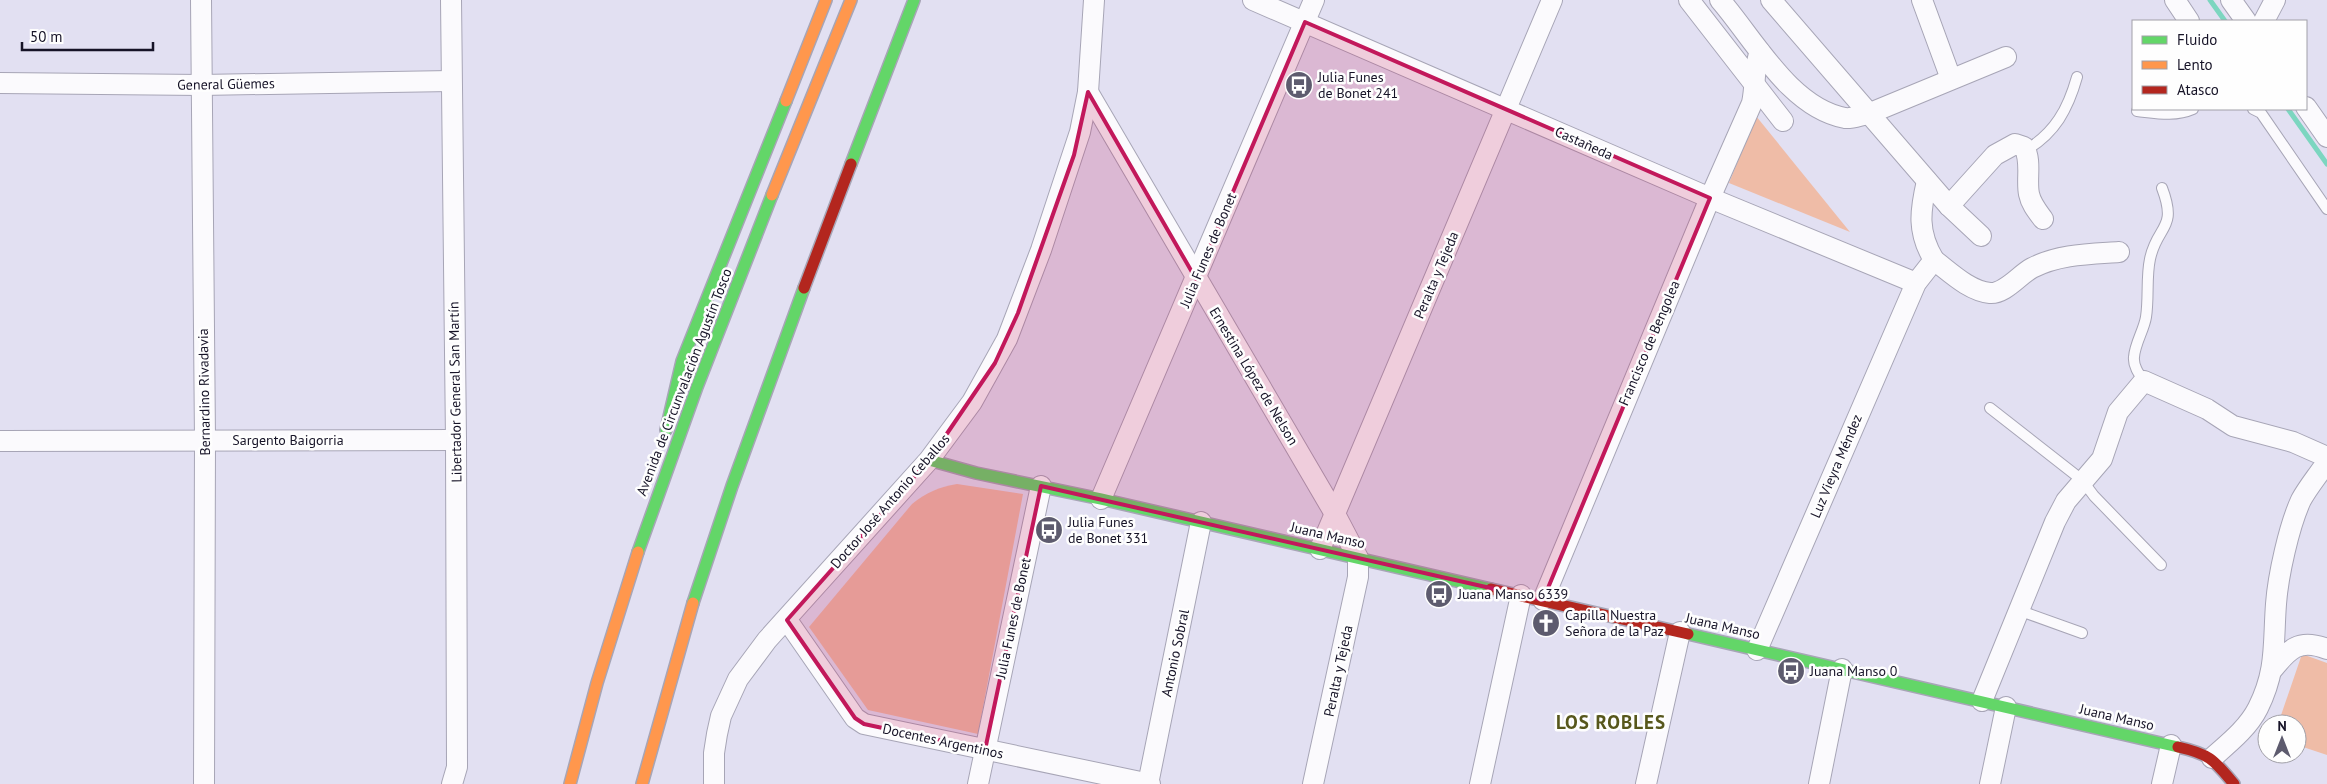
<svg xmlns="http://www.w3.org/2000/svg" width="2327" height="784" viewBox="0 0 2327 784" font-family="'PT Sans',sans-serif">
<rect width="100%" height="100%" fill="#e2e0f2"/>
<!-- green -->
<g fill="#efbca7">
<path d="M1756,116L1850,232L1729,183Z"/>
<path d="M957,484L1023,494L978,734L868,710L809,627L912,504C927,492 939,487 957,484Z"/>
<path d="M2302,654L2327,663V755L2297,745V724H2278Z"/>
</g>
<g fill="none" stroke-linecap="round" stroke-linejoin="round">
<!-- stream -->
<g stroke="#7cd6c0" stroke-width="5">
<path d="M2210,0L2225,21"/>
<path d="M2288,109L2327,164"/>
</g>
<!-- lane casing -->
<g stroke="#a7a5b6" stroke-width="12">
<g id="lane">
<path d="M2253,109L2261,113L2327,209"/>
<path d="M2137,111C2156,113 2175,117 2193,109"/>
<path d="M2026,150C2055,133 2068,109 2077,77"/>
<path d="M2144,381C2139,374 2133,366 2134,357C2135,343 2144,330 2146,317C2149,298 2146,277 2150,259C2157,225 2178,230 2162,188"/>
<path d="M1990,408L2082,480L2094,496L2161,565"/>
<path d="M2018,610L2082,633"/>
</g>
</g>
<!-- street casing -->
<g stroke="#a7a5b6" stroke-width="22">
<g id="street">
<path d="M201,0L205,440L204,784"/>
<path d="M451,0L456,440L457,767L452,784"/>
<path d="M1253,0L1710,198L1916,283"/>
<path d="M1689,0L1783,121"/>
<path d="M1720,0C1754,39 1790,108 1845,118C1852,119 1861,115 1868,114L2006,57"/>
<path d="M1771,0L1949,206L1981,236"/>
<path d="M1922,0L1951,79"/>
<path d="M2175,0L2189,21"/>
<path d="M2231,0L2246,21"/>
<path d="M2264,21L2275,0"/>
<path d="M0,83L201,85L451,81"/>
<path d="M1088,92L1335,514L1358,558V577L1313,784"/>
<path d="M2306,107L2327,137"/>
<path d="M1949,206L1995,155L2015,144L2024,147C2032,161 2026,179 2029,194C2031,204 2037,211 2043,219"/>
<path d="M1934,260C1950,272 1969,291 1990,293C2005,294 2019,275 2032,268C2059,254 2090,254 2119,252"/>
<path d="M0,441L456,440"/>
<path d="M1101,499L1314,0"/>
<path d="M1320,549L1552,0"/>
<path d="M1543,600L1710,198L1752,103C1756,85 1753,68 1760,52"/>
<path d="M787,620L855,718L864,724L1150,784"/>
<path d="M1757,650L1916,283L1934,260C1917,232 1920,211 1927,181"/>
<path d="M2272,670C2289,649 2299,638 2327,649"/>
<path d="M1982,701L2055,522L2066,501L2102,459L2118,412L2144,381L2207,409L2233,426L2293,442L2327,457"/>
<path d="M2212,758C2229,743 2248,728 2258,708C2277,670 2273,644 2276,604C2278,576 2289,526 2301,500C2307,489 2315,479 2322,469L2327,466"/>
<path d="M714,784V753L717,734L721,716L738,679L767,640L929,460L972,402L1007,339L1041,250L1080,132L1088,92L1094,0"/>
<path d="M978,784L1041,486"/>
<path d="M1148,784L1201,522"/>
<path d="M1480,784L1521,595"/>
<path d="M1646,784L1680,632"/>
<path d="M1819,784L1842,669"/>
<path d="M1990,784L2006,707"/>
<path d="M2162,784L2171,745"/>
</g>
</g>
<!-- fast casing -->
<g stroke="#a7a5b6" stroke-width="14">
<g id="fast">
<path d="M851,164L914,0"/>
<path d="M666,430L682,361L786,101"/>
<path d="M929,460L976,473L1101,499L1491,589"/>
<path d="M638,552L697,387L772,195"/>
<path d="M693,603L732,486L804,288"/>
<path d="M1688,634L2178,747"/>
</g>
</g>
<!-- slow casing -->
<g stroke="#a7a5b6" stroke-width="14">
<g id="slow">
<path d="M786,101L826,0"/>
<path d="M772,195L851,0"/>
<path d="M570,784L597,683L638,552"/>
<path d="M642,784L693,603"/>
</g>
</g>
<!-- jam casing -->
<g stroke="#a7a5b6" stroke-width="14">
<g id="jam">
<path d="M804,288L851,164"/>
<path d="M1491,589L1688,634"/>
<path d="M2178,747C2210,754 2214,760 2234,784"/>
</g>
</g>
<!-- lane -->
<use href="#lane" stroke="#fbfafd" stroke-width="10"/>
<!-- street -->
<use href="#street" stroke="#fbfafd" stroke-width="20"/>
<!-- fast -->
<use href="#fast" stroke="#63d668" stroke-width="11"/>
<!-- slow -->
<use href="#slow" stroke="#ff974d" stroke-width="11"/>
<!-- jam -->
<use href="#jam" stroke="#b3261e" stroke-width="11"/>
</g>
<!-- marked area -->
<path fill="#c2185b" fill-opacity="0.2" stroke="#c2185b" stroke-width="4" stroke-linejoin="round" d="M1305,22L1710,198L1543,600L1041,486L985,750L864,724L855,718L787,620L929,460L995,363L1018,313L1074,155L1088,92L1196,279Z"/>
<!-- icons -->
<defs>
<g id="bus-disc" transform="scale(1.4375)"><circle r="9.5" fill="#5d5b6e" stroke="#fefefe"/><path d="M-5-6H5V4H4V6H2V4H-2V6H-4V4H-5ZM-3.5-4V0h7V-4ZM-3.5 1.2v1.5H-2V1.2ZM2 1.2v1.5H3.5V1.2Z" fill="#fff"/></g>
<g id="church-disc" transform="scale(1.4375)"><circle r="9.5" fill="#5d5b6e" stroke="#fefefe"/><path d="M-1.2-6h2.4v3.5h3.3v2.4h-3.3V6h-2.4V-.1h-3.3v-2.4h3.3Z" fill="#fff"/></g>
</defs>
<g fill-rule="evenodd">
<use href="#bus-disc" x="1299" y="85"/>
<use href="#bus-disc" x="1049" y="530"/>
<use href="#bus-disc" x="1439" y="594"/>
<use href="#church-disc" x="1546" y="623"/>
<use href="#bus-disc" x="1791" y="671"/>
</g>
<g text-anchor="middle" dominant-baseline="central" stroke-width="5" stroke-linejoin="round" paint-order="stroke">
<!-- poi labels -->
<g font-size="14" fill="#161327" stroke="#fefefe" text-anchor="start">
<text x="1318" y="77">Julia Funes<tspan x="1318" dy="16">de Bonet 241</tspan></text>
<text x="1068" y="522">Julia Funes<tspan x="1068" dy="16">de Bonet 331</tspan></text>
<text x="1458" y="594">Juana Manso 6339</text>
<text x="1565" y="615">Capilla Nuestra<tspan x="1565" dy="16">Señora de la Paz</tspan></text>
<text x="1810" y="671">Juana Manso 0</text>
</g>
<!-- street labels -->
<g font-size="14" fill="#161327" stroke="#fefefe">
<text transform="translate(226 84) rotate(-1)">General Güemes</text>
<text transform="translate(1584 143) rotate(24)">Castañeda</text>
<text transform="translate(1208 250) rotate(-67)">Julia Funes de Bonet</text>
<text transform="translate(1436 275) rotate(-67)">Peralta y Tejeda</text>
<text transform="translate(1649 343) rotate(-67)">Francisco de Bengolea</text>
<text transform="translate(1254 376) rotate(59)">Ernestina López de Nelson</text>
<text transform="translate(684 382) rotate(-69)">Avenida de Circunvalación Agustín Tosco</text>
<text transform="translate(204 392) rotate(-91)">Bernardino Rivadavia</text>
<text transform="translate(455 392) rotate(-91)">Libertador General San Martín</text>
<text x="288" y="440">Sargento Baigorria</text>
<text transform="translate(1836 466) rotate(-67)">Luz Vieyra Méndez</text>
<text transform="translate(890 501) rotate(-49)">Doctor José Antonio Ceballos</text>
<text transform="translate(1328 535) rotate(13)">Juana Manso</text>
<text transform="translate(1013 618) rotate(-78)">Julia Funes de Bonet</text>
<text transform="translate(1723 626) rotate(13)">Juana Manso</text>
<text transform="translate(1175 653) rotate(-78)">Antonio Sobral</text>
<text transform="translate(1338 671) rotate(-78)">Peralta y Tejeda</text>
<text transform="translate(2117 717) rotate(13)">Juana Manso</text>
<text transform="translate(943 741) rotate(12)">Docentes Argentinos</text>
</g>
<!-- district labels -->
<g font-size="19" font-weight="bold" letter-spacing="1" fill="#57571c" stroke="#fefefe">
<text x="1611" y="722">LOS ROBLES</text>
</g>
</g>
<!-- legend -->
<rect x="2132" y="20" width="175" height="90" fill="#fefefe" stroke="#a1a0a8"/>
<rect x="2142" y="36" width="25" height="8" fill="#63d668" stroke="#a1a0a8"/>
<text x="2177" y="45" font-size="15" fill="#161327">Fluido</text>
<rect x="2142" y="61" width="25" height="8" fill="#ff974d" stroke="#a1a0a8"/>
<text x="2177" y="70" font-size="15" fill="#161327">Lento</text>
<rect x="2142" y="86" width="25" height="8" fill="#b3261e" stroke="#a1a0a8"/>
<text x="2177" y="95" font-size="15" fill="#161327">Atasco</text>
<!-- north arrow -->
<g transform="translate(2282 739)"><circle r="24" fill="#fefefe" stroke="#a1a0a8"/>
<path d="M0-4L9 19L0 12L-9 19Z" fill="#5d5b6e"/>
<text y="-8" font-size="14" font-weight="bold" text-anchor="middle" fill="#161327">N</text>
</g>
<!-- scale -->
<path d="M22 42v8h131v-8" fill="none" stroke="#161327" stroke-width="2.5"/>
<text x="30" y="42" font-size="15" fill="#161327" stroke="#fefefe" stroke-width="4" paint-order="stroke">50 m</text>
</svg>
